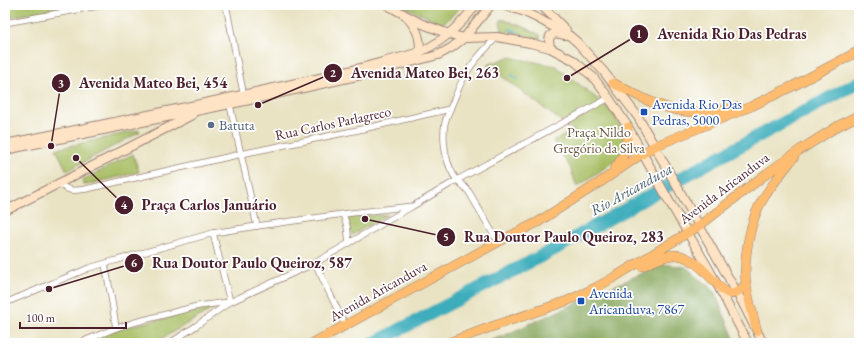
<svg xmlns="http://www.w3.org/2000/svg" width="864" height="348" viewBox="0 0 864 348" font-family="'EB Garamond',serif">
<rect width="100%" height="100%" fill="#fff"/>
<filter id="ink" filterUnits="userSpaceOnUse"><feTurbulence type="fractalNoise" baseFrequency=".025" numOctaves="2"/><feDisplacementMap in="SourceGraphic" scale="8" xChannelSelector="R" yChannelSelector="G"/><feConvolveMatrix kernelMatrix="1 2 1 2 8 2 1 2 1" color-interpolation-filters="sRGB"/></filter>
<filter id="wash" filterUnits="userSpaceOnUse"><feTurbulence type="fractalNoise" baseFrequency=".012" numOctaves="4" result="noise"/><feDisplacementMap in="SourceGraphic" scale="16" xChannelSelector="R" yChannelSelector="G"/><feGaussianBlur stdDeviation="0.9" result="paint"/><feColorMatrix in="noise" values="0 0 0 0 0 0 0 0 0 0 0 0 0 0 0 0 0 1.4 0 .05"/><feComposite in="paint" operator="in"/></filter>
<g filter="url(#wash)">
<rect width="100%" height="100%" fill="#e9e3c3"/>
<!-- green -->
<g fill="#a7be64" stroke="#786e48">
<path d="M5,5H71L70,7L5,18Z"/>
<path d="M401,5H460L462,6L442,24Z"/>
<path d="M502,19L524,27L540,35V40L516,33L502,31L500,22Z"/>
<path d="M509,57L556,66L610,109L625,133L620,157L577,187L570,167L553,141L574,131L487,65Z"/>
<path d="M139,130L140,132L67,171L56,149Z"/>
<path d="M133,154L139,172L85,185L83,184L82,180Z"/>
<path d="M387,215L352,235L346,216Z"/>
<path d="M216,307L154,343H86L116,329Z"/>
</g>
<!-- forest -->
<path fill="#85a55a" stroke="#686242" d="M663,264L686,267L714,291L736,343H483L503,336Z"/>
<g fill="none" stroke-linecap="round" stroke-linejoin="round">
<!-- stream -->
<g stroke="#3eadbc" stroke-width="2">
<path d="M464,5L466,6"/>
<path d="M510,29L517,32"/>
<path d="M512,75L518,79"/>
</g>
<!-- river -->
<path stroke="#3eadbc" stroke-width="13" d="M374,343L553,250L701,167L859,82"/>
</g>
</g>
<g filter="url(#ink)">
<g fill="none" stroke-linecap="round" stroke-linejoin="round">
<!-- minor casing -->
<g stroke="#9a8177" stroke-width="7">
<g id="minor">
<path d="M226,5L244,97"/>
<path d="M329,5L330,6"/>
<path d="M5,23L103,5"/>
<path d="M497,37C487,47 477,57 469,69C463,77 459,87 455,97C452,105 447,114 445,123C442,138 445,160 453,174C456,181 464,185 469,192L498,242"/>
<path d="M229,101L257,226"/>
<path d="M58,183C70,192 72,191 86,189L241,154L358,130L450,109"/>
<path d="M343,214L347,226L349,242"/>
<path d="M315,263L345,325"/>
<path d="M105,264L112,302L116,328"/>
<path d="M5,303L89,268L213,233L257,226L343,214L413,206L457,180L609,98"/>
<path d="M79,343L116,328L132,323L198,306L230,302L213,233"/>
<path d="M170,343L196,326L230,302L315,263L411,207"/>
</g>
</g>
<!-- secondary casing -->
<g stroke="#9a8177" stroke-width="10">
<g id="secondary">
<path d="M387,5L420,23L449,34L464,38L497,37L530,43L550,48L573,60L593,77L609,98L628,127L669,201L709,269L748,343"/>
<path d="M502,5L522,11L539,19L570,36L578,43L604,72L638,117L741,300L763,343"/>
<path d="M541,5L566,30"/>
<path d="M407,17C417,30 420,34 420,52"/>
<path d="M550,48L549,40L550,36L555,33L565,35"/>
<path d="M5,144C101,125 197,105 292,84C324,77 355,70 386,61C399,58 412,55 424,50C445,40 462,23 476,5"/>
<path d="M5,150L245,101L366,74L438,55L451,48L464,38L491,5"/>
<path d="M5,211L192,115"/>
</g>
</g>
<!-- trunk casing -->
<g stroke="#9a8177" stroke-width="10">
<g id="trunk">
<path d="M613,83C639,96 663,111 693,112C708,113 724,110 739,107"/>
<path d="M614,170C626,154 627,146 628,127"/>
<path d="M642,266C652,262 665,254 677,255C692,257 704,270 714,281C719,285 723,293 731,294C737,294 742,288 746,284"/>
<path d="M757,331C753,315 748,299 746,283C743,260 750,219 763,199C772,184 783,171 794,157"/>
<path d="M313,343L498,242L538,222L599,183L643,153L655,146L752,106L793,86L859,51"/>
<path d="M448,343L491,327L567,301L597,287L613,278L699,226L766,174L800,150L838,126L859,115"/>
</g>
</g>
<!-- minor -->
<use href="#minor" stroke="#fff" stroke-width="5.5"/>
<!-- secondary -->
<use href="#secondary" stroke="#fee4c5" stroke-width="8"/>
<!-- trunk -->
<use href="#trunk" stroke="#fdbc6f" stroke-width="9"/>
</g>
</g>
<!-- markers -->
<g fill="#1a4fb4" stroke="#fff" stroke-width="1.5">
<rect x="640" y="108" width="8" height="8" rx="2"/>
<rect x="577" y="297" width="8" height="8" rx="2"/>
</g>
<circle fill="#5c6f8a" stroke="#fff" stroke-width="1.5" cx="211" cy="125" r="4"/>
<g text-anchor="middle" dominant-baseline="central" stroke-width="3.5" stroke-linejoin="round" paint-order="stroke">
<!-- transit labels -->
<g font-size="14" fill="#164399" stroke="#fff" text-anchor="start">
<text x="652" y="104">Avenida Rio Das<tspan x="652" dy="16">Pedras, 5000</tspan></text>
<text x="589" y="293">Avenida<tspan x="589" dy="16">Aricanduva, 7867</tspan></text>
</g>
<!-- street labels -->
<g font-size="14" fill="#4a1f2b" stroke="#fff">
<text transform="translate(333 123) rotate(-12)">Rua Carlos Parlagreco</text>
<text transform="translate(724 188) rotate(-37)">Avenida Aricanduva</text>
<text transform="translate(378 291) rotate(-29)">Avenida Aricanduva</text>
</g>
<!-- service labels -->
<g font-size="14" fill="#4e5e75" stroke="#fff" text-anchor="start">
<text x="219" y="125">Batuta</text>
</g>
<!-- park labels -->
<g font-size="14" fill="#6b573f" stroke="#fff">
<text x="599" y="132">Praça Nildo<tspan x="599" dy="16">Gregório da Silva</tspan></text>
</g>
<!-- water labels -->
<g font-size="15" font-style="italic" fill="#455f6c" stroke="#fff">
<text transform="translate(631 189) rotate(-29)">Rio Aricanduva</text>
</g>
</g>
<!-- callouts -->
<path fill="none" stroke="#4a1f2b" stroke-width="1.5" d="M567 78L639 34M258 105L333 73M51 146L61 83M76 158L124 205M365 219L446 237M49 289L134 263"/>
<g fill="#4a1f2b" stroke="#fff" stroke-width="1.5">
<circle cx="567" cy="78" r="4"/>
<circle cx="258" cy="105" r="4"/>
<circle cx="51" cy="146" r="4"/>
<circle cx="76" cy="158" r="4"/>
<circle cx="365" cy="219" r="4"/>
<circle cx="49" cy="289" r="4"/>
<circle cx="639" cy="34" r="10"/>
<circle cx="333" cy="73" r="10"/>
<circle cx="61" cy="83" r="10"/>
<circle cx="124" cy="205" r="10"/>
<circle cx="446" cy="237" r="10"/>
<circle cx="134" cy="263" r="10"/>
</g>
<g font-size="12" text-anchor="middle" font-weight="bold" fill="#fff">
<text x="639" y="38">1</text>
<text x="333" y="77">2</text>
<text x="61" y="87">3</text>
<text x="124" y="209">4</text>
<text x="446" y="241">5</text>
<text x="134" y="267">6</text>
</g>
<g font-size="15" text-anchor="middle" font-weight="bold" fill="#4a1f2b" stroke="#fff" stroke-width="3.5" stroke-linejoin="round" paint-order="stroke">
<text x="732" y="39">Avenida Rio Das Pedras</text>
<text x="425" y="78">Avenida Mateo Bei, 263</text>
<text x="153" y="88">Avenida Mateo Bei, 454</text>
<text x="209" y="210">Praça Carlos Januário</text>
<text x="564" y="242">Rua Doutor Paulo Queiroz, 283</text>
<text x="252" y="268">Rua Doutor Paulo Queiroz, 587</text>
</g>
<!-- margin -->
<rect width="864" height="348" fill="none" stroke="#fff" stroke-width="20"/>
<!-- scale -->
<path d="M20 322v6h106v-6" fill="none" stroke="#4a1f2b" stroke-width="2"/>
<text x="26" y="322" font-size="12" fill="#4a1f2b" stroke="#ffffff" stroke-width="3" paint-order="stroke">100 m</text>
</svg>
